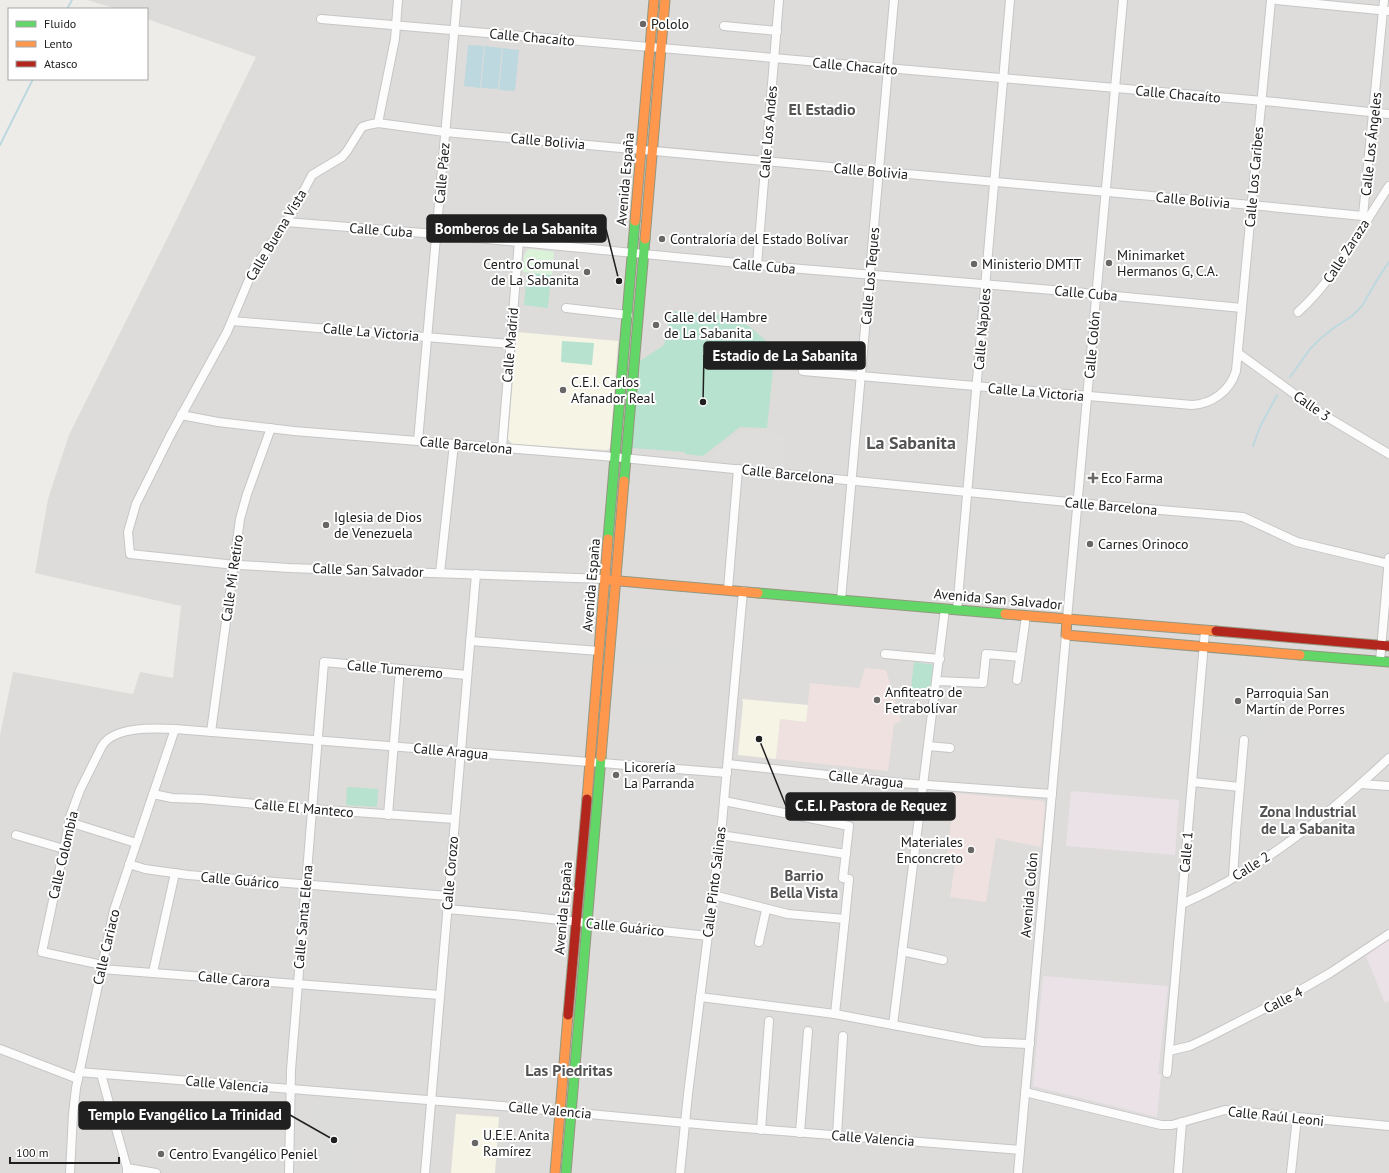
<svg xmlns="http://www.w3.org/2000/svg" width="1389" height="1173" viewBox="0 0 1389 1173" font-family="'PT Sans',sans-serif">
<rect width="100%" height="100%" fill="#eeece9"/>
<!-- residential -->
<path fill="#dddcda" d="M87,0H1389V1173H0V735L13,672L133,694L140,672L173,678L181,606L35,573L48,499L69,435L166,241L256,57L147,19V9H117Z"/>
<!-- commercial -->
<g fill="#efe1df">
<path d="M865,668L886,670L901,721L894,724L888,771L776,759L780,719L806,722L810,683L859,688Z"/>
<path d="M954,793L1043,801L1045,805L1041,847L996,838L986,902L950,897L955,865L945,864L946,854L948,852Z"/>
</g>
<!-- industrial -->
<g fill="#ebe2e7">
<path d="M1071,791L1179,800L1175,855L1066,846Z"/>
<path d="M1389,938V1001L1385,1003L1366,956Z"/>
<path d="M1043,976L1168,986L1158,1074L1161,1075L1157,1117L1033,1086Z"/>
</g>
<!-- education -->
<g fill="#f6f5e5">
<path d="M517,332L618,341L610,448L607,450L512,444L508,439Z"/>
<path d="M742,699L808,705L806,722L780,719L776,759L738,755L743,703Z"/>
<path d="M456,1114L499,1117L495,1173H451Z"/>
</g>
<!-- religious -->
<g fill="#dcdcda">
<path d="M617,645H633L682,649L678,665L615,660Z"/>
<path d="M1209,664L1272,670L1266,738L1204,731Z"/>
<path d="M315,1099L361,1102L354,1173H310Z"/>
</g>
<!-- park -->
<path fill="#d9f2d8" d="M531,249L554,252L552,275L523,272L524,256L527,250Z"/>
<!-- pitch -->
<g fill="#b6e2cf">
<path d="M527,273L551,275L548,308L524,305Z"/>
<path d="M671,311L721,315L736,319L750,327L765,340L771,353L773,369L767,428L740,427L703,456L685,454V452L632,448L640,361L664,345Z"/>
<path d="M562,341L594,343L592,365L561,362Z"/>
<path d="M914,662L935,665L931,699L910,697Z"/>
<path d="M347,787L378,789L377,807L346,805Z"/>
</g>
<!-- parking -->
<path fill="#dedddc" d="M743,429L787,435L783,468L707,459Z"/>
<!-- water -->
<g fill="#bed8df">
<path d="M468,45L484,46L480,88L464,86Z"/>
<path d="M485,46L502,48L498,89L481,88Z"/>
<path d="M503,48L519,50L515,91L499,90Z"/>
</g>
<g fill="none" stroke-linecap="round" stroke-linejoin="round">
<!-- stream -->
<g stroke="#bed8df" stroke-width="2">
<path d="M67,9L72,0"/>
<path d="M0,145L33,79"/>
<path d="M1290,377L1310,349L1320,339L1335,327L1352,316L1362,306L1380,275L1389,262"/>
<path d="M1253,446L1260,427L1277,395"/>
</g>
<!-- street casing -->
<g stroke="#c7c6c5" stroke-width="10">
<g id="street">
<path d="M1276,0L1389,11"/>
<path d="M321,19L581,41L1275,102L1389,114"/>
<path d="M724,26L777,31"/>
<path d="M378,123L395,39L398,0"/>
<path d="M1363,216L1384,0"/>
<path d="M286,222L436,234L790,268L1053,290L1242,308"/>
<path d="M757,265L779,0"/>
<path d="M566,308L628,315"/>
<path d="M1298,312C1337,277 1360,229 1389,186"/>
<path d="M232,321L510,344"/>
<path d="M1238,353L1322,414L1389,454"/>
<path d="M803,371L1192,405C1212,404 1230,391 1236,371L1271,0"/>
<path d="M181,415L218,422L294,431L603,456L1078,503L1243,517L1297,542L1389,564"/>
<path d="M418,441L457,0"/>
<path d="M502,448L519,241"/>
<path d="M440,573L454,444"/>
<path d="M605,579L289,568L226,564L130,554L128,532L136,504L170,436L227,332L253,270L292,213L312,175L342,157L347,151L362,127L368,125L378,123L445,132L1251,205L1363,216L1368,218"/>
<path d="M728,589L738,469"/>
<path d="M841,600L894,0"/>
<path d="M957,610L1010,0"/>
<path d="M1067,619L1123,0"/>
<path d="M470,641L599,651"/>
<path d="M885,654L940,659"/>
<path d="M1380,661L1389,558"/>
<path d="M1017,680L1026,616"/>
<path d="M937,681L983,683L986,654L1020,657"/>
<path d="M211,732L240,519L247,494L271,428"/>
<path d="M928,746L950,748"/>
<path d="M728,764L900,783L1052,794"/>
<path d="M1192,782L1240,787"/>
<path d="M1361,784L1389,786"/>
<path d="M153,794L172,798L201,799L312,809L455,819"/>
<path d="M724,801L849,826L843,878L849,879L835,1014"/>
<path d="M388,815L400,669"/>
<path d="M69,822L136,843"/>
<path d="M16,835L64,849"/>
<path d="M720,835L846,854"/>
<path d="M129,864L145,869L188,875L448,896"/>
<path d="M1233,877L1236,832L1244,740"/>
<path d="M713,895L788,914L845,919"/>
<path d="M1182,904C1259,871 1328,815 1389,758"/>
<path d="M447,909L514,915L708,936"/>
<path d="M759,942L766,910"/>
<path d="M902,951L943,960"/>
<path d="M102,965L42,952L64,849L70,817L80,790L102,746C114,726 155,728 175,729L727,773"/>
<path d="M101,969L440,995"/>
<path d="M153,972L175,873"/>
<path d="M700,997L835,1014L983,1042L1030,1044"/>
<path d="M893,1025L945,609"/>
<path d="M0,1049L78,1079"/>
<path d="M1169,1051L1190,1046L1207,1038L1297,992L1330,973L1389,934"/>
<path d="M79,1072L502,1106L719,1126L1020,1150"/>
<path d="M1167,1073L1205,631"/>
<path d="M101,1074L127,1168V1173"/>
<path d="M1025,1092L1161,1125H1172L1225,1110L1389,1126"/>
<path d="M761,1130L769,1021"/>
<path d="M800,1133L808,1031"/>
<path d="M837,1135L843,1036"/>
<path d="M127,1168L156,1173"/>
<path d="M70,1173L73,1114L76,1088L114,910L175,729"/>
<path d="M289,1173L291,1070L324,662L467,675"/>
<path d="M425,1173L476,574"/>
<path d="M680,1173L688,1094L722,823L743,591"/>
<path d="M1018,1173L1066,635"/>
<path d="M1178,1173L1182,1122"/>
<path d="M1291,1173L1297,1117"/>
</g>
</g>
<!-- fast casing -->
<g stroke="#959781" stroke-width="11">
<g id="fast">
<path d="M624,481L645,239"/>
<path d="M608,539L635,221"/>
<path d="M758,593L1005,614"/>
<path d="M1300,655L1389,662"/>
<path d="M566,1173L601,757"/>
</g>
</g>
<!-- slow casing -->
<g stroke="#959781" stroke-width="11">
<g id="slow">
<path d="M635,221L654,0"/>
<path d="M645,239L665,0"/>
<path d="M608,580L758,593"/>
<path d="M1005,614L1216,631"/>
<path d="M1067,619L1066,635L1300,655"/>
<path d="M601,757L624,481"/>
<path d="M587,799L608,539"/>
<path d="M555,1173L568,1015"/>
</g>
</g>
<!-- jam casing -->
<g stroke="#959781" stroke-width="11">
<g id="jam">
<path d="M1216,631L1389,646"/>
<path d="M568,1015L587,799"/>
</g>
</g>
<!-- street -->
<use href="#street" stroke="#fcfcfc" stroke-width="8"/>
<!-- fast -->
<use href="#fast" stroke="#63d668" stroke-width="9"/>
<!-- slow -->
<use href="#slow" stroke="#ff974d" stroke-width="9"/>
<!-- jam -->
<use href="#jam" stroke="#b3261e" stroke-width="9"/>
</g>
<!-- markers -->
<g fill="#686766" stroke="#fff" stroke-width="1.5">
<circle cx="643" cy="24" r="4"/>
<circle cx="662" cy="239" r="4"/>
<circle cx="1109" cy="263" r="4"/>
<circle cx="974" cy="264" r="4"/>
<circle cx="587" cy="272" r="4"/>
<circle cx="656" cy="325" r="4"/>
<circle cx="563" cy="390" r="4"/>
<path d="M1091 472h4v4h4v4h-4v4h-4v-4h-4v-4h4z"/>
<circle cx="326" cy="525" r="4"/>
<circle cx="1090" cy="544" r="4"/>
<circle cx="877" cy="700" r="4"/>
<circle cx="1238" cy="701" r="4"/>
<circle cx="616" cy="775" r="4"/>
<circle cx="971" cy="850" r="4"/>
<circle cx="475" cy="1143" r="4"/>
<circle cx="161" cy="1154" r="4"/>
</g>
<g text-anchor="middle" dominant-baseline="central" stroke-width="4" stroke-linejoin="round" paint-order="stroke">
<!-- poi labels -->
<g font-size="14" fill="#202020" stroke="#fff" text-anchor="start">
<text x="651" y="24">Pololo</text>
<text x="670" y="239">Contraloría del Estado Bolívar</text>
<text x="1117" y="255">Minimarket<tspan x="1117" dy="16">Hermanos G, C.A.</tspan></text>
<text x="579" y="264" text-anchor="end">Centro Comunal<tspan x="579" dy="16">de La Sabanita</tspan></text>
<text x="982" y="264">Ministerio DMTT</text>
<text x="664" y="317">Calle del Hambre<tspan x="664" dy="16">de La Sabanita</tspan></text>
<text x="571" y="382">C.E.I. Carlos<tspan x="571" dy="16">Afanador Real</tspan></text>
<text x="1101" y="478">Eco Farma</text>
<text x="334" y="517">Iglesia de Dios<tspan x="334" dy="16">de Venezuela</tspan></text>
<text x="1098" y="544">Carnes Orinoco</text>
<text x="885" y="692">Anfiteatro de<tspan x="885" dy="16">Fetrabolívar</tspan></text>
<text x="1246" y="693">Parroquia San<tspan x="1246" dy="16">Martín de Porres</tspan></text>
<text x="624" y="767">Licorería<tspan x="624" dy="16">La Parranda</tspan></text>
<text x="963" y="842" text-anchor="end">Materiales<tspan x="963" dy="16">Enconcreto</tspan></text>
<text x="483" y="1135">U.E.E. Anita<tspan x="483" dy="16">Ramírez</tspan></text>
<text x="169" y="1154">Centro Evangélico Peniel</text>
</g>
<!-- street labels -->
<g font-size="14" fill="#202020" stroke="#fff">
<text transform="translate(532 37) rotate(5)">Calle Chacaíto</text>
<text transform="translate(855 66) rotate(5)">Calle Chacaíto</text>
<text transform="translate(1178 94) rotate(5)">Calle Chacaíto</text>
<text transform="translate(768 132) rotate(-85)">Calle Los Andes</text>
<text transform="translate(548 141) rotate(5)">Calle Bolivia</text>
<text transform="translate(1371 144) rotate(-84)">Calle Los Ángeles</text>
<text transform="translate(871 171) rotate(5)">Calle Bolivia</text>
<text transform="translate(442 173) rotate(-85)">Calle Páez</text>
<text transform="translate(1254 177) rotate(-85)">Calle Los Caribes</text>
<text transform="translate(625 179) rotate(-85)">Avenida España</text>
<text transform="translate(1193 200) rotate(5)">Calle Bolivia</text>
<text transform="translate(381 230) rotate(4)">Calle Cuba</text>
<text transform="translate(276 235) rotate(-59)">Calle Buena Vista</text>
<text transform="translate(1346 251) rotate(-57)">Calle Zaraza</text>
<text transform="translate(764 266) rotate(5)">Calle Cuba</text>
<text transform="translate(870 276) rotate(-85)">Calle Los Teques</text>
<text transform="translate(1086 293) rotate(5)">Calle Cuba</text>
<text transform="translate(982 329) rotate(-85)">Calle Nápoles</text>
<text transform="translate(371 332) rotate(5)">Calle La Victoria</text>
<text transform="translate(510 345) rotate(-85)">Calle Madrid</text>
<text transform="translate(1092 345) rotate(-85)">Calle Colón</text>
<text transform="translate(1036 392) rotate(5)">Calle La Victoria</text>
<text transform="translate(1312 406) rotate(35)">Calle 3</text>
<text transform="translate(466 445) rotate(5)">Calle Barcelona</text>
<text transform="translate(788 474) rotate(6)">Calle Barcelona</text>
<text transform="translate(1111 506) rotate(5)">Calle Barcelona</text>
<text transform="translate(368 570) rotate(2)">Calle San Salvador</text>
<text transform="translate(232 578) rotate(-82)">Calle Mi Retiro</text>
<text transform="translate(591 585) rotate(-85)">Avenida España</text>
<text transform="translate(998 599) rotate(5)">Avenida San Salvador</text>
<text transform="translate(395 669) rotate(5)">Calle Tumeremo</text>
<text transform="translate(451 751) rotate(5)">Calle Aragua</text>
<text transform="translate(866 779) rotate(6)">Calle Aragua</text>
<text transform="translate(304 808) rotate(5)">Calle El Manteco</text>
<text transform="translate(1186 852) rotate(-85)">Calle 1</text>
<text transform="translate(63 855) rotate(-77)">Calle Colombia</text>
<text transform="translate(1251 866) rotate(-32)">Calle 2</text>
<text transform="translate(450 873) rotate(-85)">Calle Corozo</text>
<text transform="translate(240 880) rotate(5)">Calle Guárico</text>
<text transform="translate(714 882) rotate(-83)">Calle Pinto Salinas</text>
<text transform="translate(1029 895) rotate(-85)">Avenida Colón</text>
<text transform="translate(563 908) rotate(-85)">Avenida España</text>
<text transform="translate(303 917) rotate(-85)">Calle Santa Elena</text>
<text transform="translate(625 927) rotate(6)">Calle Guárico</text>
<text transform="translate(106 947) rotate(-77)">Calle Cariaco</text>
<text transform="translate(234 979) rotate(5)">Calle Carora</text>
<text transform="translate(1283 1000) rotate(-27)">Calle 4</text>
<text transform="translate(227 1084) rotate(5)">Calle Valencia</text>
<text transform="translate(550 1110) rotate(5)">Calle Valencia</text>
<text transform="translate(1276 1116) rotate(6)">Calle Raúl Leoni</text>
<text transform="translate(873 1138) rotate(4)">Calle Valencia</text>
</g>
<!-- neighbourhood labels -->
<g font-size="15" font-weight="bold" fill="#535353" stroke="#fff">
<text x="1308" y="811">Zona Industrial<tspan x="1308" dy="17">de La Sabanita</tspan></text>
<text x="804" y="875">Barrio<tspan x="804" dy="17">Bella Vista</tspan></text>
</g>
<!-- quarter labels -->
<g font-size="16" font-weight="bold" fill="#535353" stroke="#fff">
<text x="822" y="109">El Estadio</text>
<text x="569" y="1070">Las Piedritas</text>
</g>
<!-- district labels -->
<g font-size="18" font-weight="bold" fill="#535353" stroke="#fff">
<text x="911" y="442">La Sabanita</text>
</g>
</g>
<!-- callouts -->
<path fill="none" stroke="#202020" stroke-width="1.5" d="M619 281L606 229M703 402L704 355M759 739L786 806M334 1140L290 1115"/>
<g fill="#202020" stroke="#fff" stroke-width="1.5">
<circle cx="619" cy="281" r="4"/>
<circle cx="703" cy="402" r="4"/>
<circle cx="759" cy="739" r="4"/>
<circle cx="334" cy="1140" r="4"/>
</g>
<g fill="#202020" stroke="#202020" stroke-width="1.5">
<rect x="427" y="215" width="179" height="27" rx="4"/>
<rect x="704" y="342" width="161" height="27" rx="4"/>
<rect x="786" y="793" width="169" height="27" rx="4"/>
<rect x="79" y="1102" width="211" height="27" rx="4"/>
</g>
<g font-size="15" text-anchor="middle" font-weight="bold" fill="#fff">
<text x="516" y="234">Bomberos de La Sabanita</text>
<text x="785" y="361">Estadio de La Sabanita</text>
<text x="871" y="811">C.E.I. Pastora de Requez</text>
<text x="185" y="1120">Templo Evangélico La Trinidad</text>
</g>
<!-- legend -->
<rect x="8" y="8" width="140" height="72" fill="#ffffff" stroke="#a6a6a6"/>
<rect x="16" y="21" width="20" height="6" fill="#63d668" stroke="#a6a6a6"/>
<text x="44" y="28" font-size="12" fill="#202020">Fluido</text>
<rect x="16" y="41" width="20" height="6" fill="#ff974d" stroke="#a6a6a6"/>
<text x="44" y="48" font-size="12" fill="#202020">Lento</text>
<rect x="16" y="61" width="20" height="6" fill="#b3261e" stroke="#a6a6a6"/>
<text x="44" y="68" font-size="12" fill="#202020">Atasco</text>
<!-- scale -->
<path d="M10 1157v6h109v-6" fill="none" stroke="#202020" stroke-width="2"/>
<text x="16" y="1157" font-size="12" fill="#202020" stroke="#ffffff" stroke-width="3" paint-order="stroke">100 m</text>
</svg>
